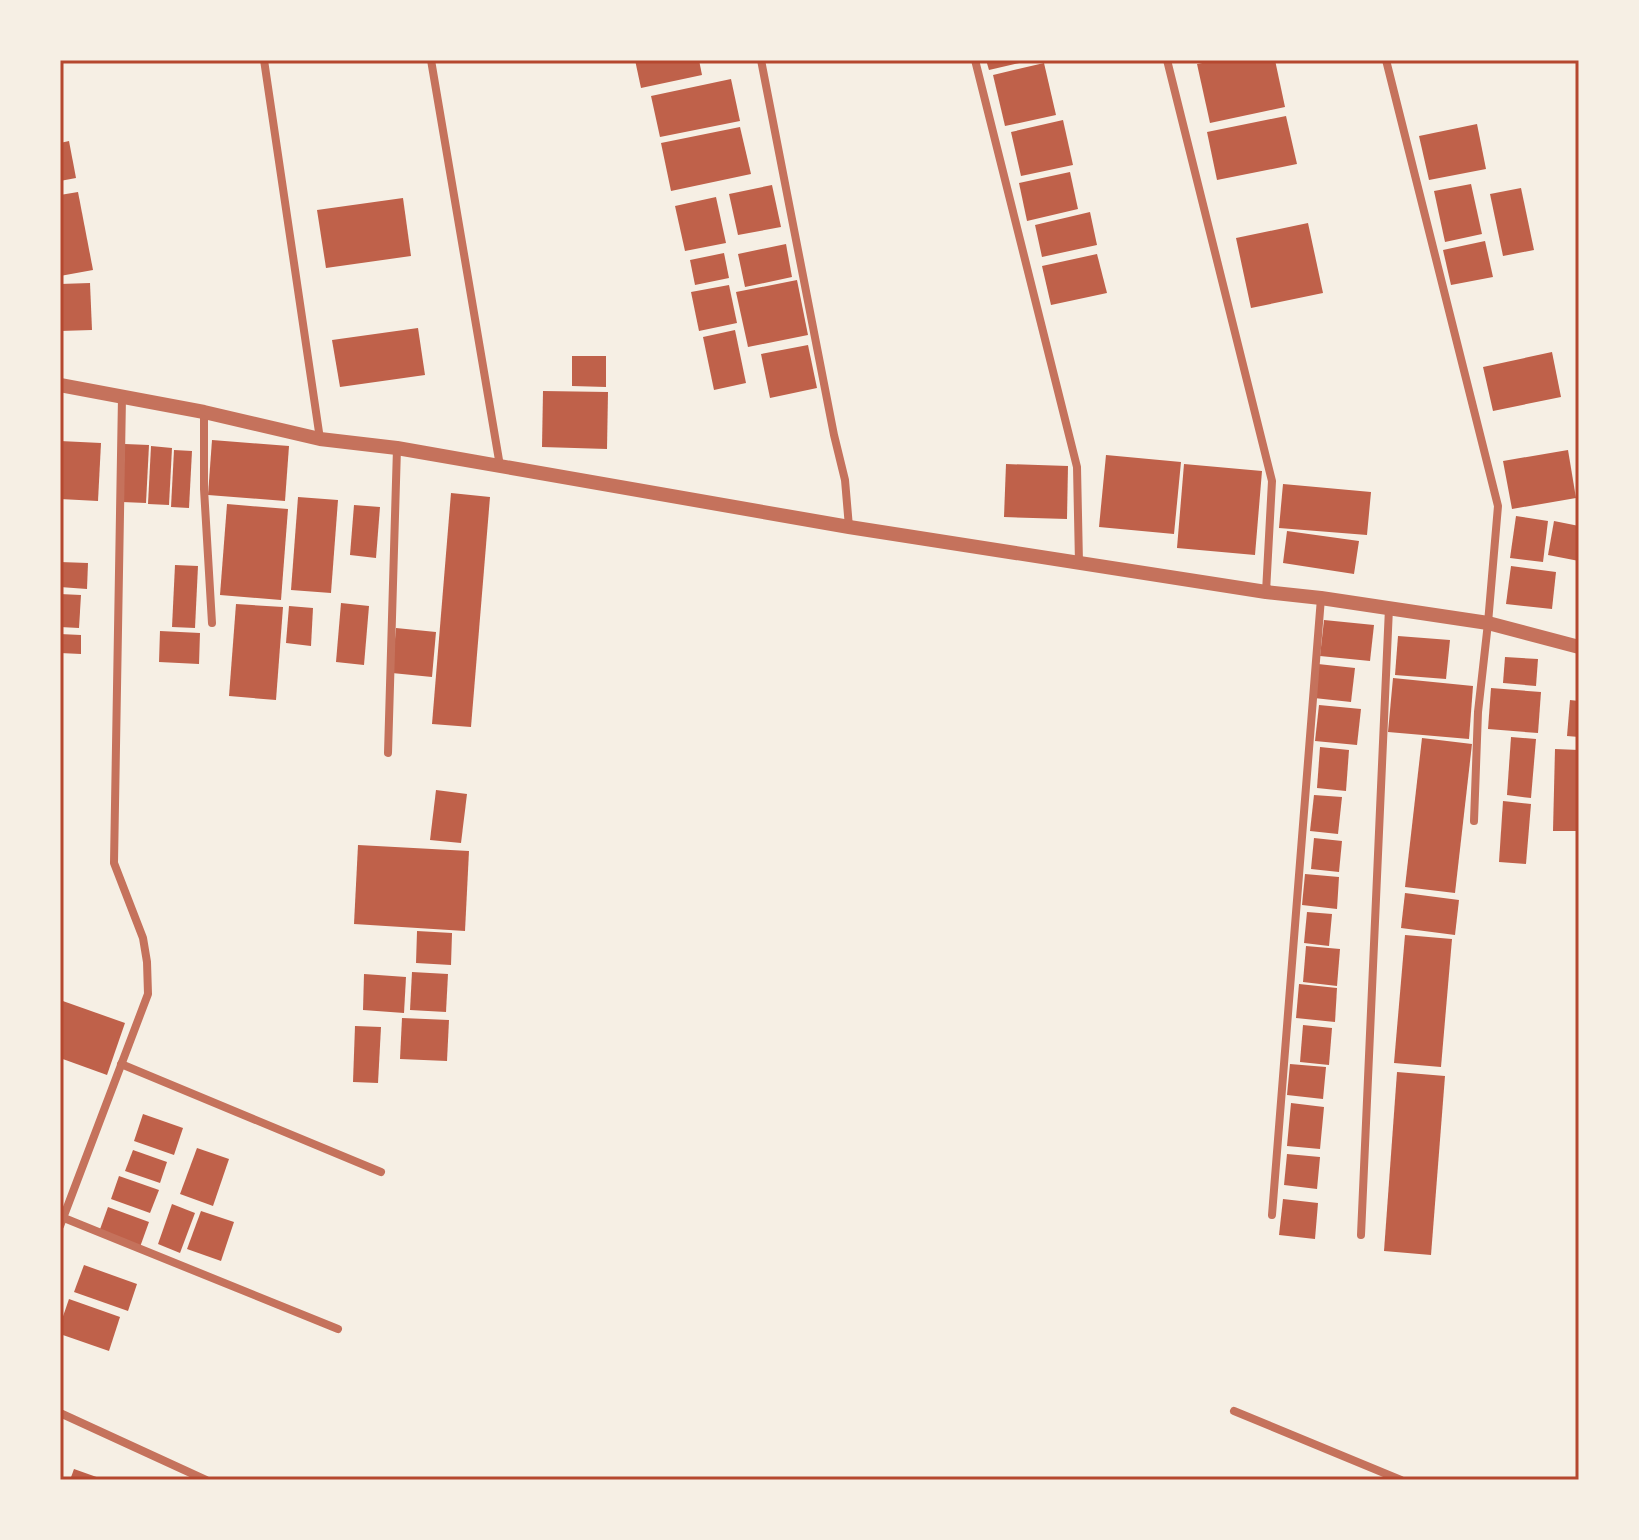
<svg xmlns="http://www.w3.org/2000/svg" width="1639" height="1540" viewBox="0 0 1639 1540" font-family="Overpass,sans-serif">
<rect width="100%" height="100%" fill="#f6efe4"/>
<!-- building -->
<g fill="#bf614a">
<path d="M635,60H699L702,75L641,88Z"/>
<path d="M986,60H1027L1028,61L989,70Z"/>
<path d="M1218,60H1275L1285,107L1210,123L1197,64Z"/>
<path d="M1044,63L1056,115L1005,126L993,75Z"/>
<path d="M731,79L740,121L660,137L651,96Z"/>
<path d="M1286,116L1297,164L1217,180L1207,132Z"/>
<path d="M1063,120L1073,165L1021,176L1011,132Z"/>
<path d="M1477,124L1486,169L1429,180L1419,136Z"/>
<path d="M740,127L751,174L671,191L661,143Z"/>
<path d="M69,141L76,178L60,181V143Z"/>
<path d="M1070,172L1078,209L1027,221L1019,183Z"/>
<path d="M1471,184L1482,234L1445,242L1434,191Z"/>
<path d="M772,185L781,227L738,235L729,194Z"/>
<path d="M1521,188L1534,250L1503,256L1490,194Z"/>
<path d="M78,192L93,270L60,276V195Z"/>
<path d="M716,197L726,243L685,251L675,206Z"/>
<path d="M403,198L411,256L326,268L317,210Z"/>
<path d="M1090,212L1097,245L1042,257L1035,225Z"/>
<path d="M1308,223L1323,293L1251,308L1236,238Z"/>
<path d="M1485,241L1493,277L1451,285L1443,250Z"/>
<path d="M786,244L792,277L745,287L738,254Z"/>
<path d="M724,253L729,278L695,285L690,260Z"/>
<path d="M1097,254L1107,293L1051,305L1042,266Z"/>
<path d="M797,280L808,335L748,347L736,292Z"/>
<path d="M90,283L92,330L60,331V284Z"/>
<path d="M729,285L737,323L699,331L691,292Z"/>
<path d="M418,328L425,375L340,387L332,340Z"/>
<path d="M735,330L746,383L714,390L703,337Z"/>
<path d="M808,345L817,388L770,398L761,354Z"/>
<path d="M1552,352L1561,397L1493,411L1483,367Z"/>
<path d="M572,356H606V387L572,386Z"/>
<path d="M543,391L608,392L607,449L542,447Z"/>
<path d="M212,440L289,446L285,501L208,495Z"/>
<path d="M60,441L101,443L98,501L60,499Z"/>
<path d="M125,444L149,445L146,503L122,502Z"/>
<path d="M151,446L172,448L169,505L148,504Z"/>
<path d="M174,450L192,451L189,508L171,507Z"/>
<path d="M1568,450L1576,498L1512,509L1503,461Z"/>
<path d="M1106,455L1181,462L1174,534L1099,527Z"/>
<path d="M1006,464L1068,466L1067,519L1004,517Z"/>
<path d="M1184,464L1262,471L1255,555L1177,548Z"/>
<path d="M1283,484L1371,492L1367,535L1279,528Z"/>
<path d="M451,493L490,497L471,727L432,724Z"/>
<path d="M298,497L338,500L331,593L291,590Z"/>
<path d="M227,504L288,509L281,600L220,595Z"/>
<path d="M354,505L380,507L376,558L350,555Z"/>
<path d="M1516,516L1548,521L1543,562L1510,558Z"/>
<path d="M1554,521L1579,526V561L1548,555Z"/>
<path d="M1287,531L1359,541L1354,574L1283,563Z"/>
<path d="M60,562L88,563L87,589L60,587Z"/>
<path d="M175,565L198,566L195,628L172,627Z"/>
<path d="M1511,566L1556,572L1552,609L1506,604Z"/>
<path d="M60,594L81,595L79,628L60,627Z"/>
<path d="M341,603L369,606L364,665L336,662Z"/>
<path d="M236,604L283,607L276,700L229,696Z"/>
<path d="M289,606L313,608L311,646L286,643Z"/>
<path d="M1324,620L1374,625L1370,661L1320,656Z"/>
<path d="M396,628L436,632L432,677L392,673Z"/>
<path d="M160,631L200,633L199,664L159,662Z"/>
<path d="M60,634L81,635V654L60,653Z"/>
<path d="M1398,636L1450,640L1446,679L1395,675Z"/>
<path d="M1505,657L1538,659L1536,686L1503,683Z"/>
<path d="M1318,664L1355,668L1351,702L1314,698Z"/>
<path d="M1393,678L1473,686L1469,739L1388,732Z"/>
<path d="M1491,688L1541,692L1538,733L1488,729Z"/>
<path d="M1570,700L1579,701V737L1567,736Z"/>
<path d="M1319,705L1361,709L1357,745L1315,741Z"/>
<path d="M1511,737L1536,739L1531,798L1507,795Z"/>
<path d="M1422,738L1472,744L1455,893L1405,887Z"/>
<path d="M1320,747L1349,750L1346,791L1317,788Z"/>
<path d="M1555,749L1579,750V831H1553Z"/>
<path d="M436,790L467,794L461,843L430,840Z"/>
<path d="M1314,795L1342,797L1338,834L1310,831Z"/>
<path d="M1503,801L1531,804L1526,864L1499,862Z"/>
<path d="M1314,838L1342,841L1339,872L1311,869Z"/>
<path d="M358,845L469,851L465,931L354,924Z"/>
<path d="M1305,874L1339,877L1337,909L1302,905Z"/>
<path d="M1405,893L1459,900L1455,935L1401,928Z"/>
<path d="M1307,912L1332,914L1329,946L1304,943Z"/>
<path d="M417,931L452,933L451,965L416,963Z"/>
<path d="M1405,935L1452,939L1441,1067L1394,1063Z"/>
<path d="M1306,946L1340,949L1337,986L1303,982Z"/>
<path d="M412,972L448,974L446,1012L410,1010Z"/>
<path d="M364,974L406,977L404,1013L363,1010Z"/>
<path d="M1299,984L1337,988L1335,1022L1296,1018Z"/>
<path d="M60,1000L125,1023L107,1075L60,1058Z"/>
<path d="M402,1018L449,1020L447,1061L400,1059Z"/>
<path d="M1303,1025L1332,1028L1329,1065L1300,1062Z"/>
<path d="M355,1026L381,1027L378,1083L353,1082Z"/>
<path d="M1290,1064L1326,1067L1323,1099L1287,1095Z"/>
<path d="M1397,1072L1445,1076L1431,1255L1384,1251Z"/>
<path d="M1291,1103L1324,1107L1320,1149L1287,1146Z"/>
<path d="M143,1114L183,1128L174,1155L134,1141Z"/>
<path d="M197,1148L229,1159L213,1206L180,1194Z"/>
<path d="M133,1150L167,1162L160,1183L125,1171Z"/>
<path d="M1287,1154L1320,1157L1317,1189L1284,1185Z"/>
<path d="M119,1176L159,1190L150,1213L111,1199Z"/>
<path d="M1283,1199L1318,1203L1315,1239L1279,1235Z"/>
<path d="M172,1204L195,1213L180,1253L158,1244Z"/>
<path d="M108,1207L149,1222L140,1247L99,1232Z"/>
<path d="M201,1211L234,1222L221,1261L187,1249Z"/>
<path d="M84,1265L137,1284L128,1311L74,1292Z"/>
<path d="M69,1299L120,1317L109,1351L60,1334V1325Z"/>
<path d="M74,1469L105,1480H70Z"/>
</g>
<g fill="none" stroke-linecap="round" stroke-linejoin="round">
<!-- minor -->
<g stroke="#c5725c" stroke-width="8">
<path d="M264,60L320,439"/>
<path d="M431,60L500,466"/>
<path d="M761,60L834,435L845,480L849,527"/>
<path d="M975,60L1077,467L1079,563"/>
<path d="M1167,60L1272,481L1266,592"/>
<path d="M1386,60L1498,506L1488,623L1478,712L1474,821"/>
<path d="M204,412V489L212,623"/>
<path d="M388,753L397,448"/>
<path d="M121,1064L381,1172"/>
<path d="M1272,1215L1321,598"/>
<path d="M64,1218L338,1329"/>
<path d="M60,1226L148,994L147,962L143,938L114,863L122,397"/>
<path d="M1361,1235L1389,608"/>
<path d="M1234,1411L1401,1480"/>
<path d="M60,1413L206,1480"/>
</g>
<!-- tertiary -->
<path stroke="#c5725c" stroke-width="14" d="M60,385L204,412L320,439L397,448L849,527L1266,592L1321,598L1488,623L1579,647"/>
</g>
<!-- border -->
<rect width="1639" height="1540" fill="none" stroke="#f6efe4" stroke-width="124"/>
<rect x="62" y="62" width="1515" height="1416" fill="none" stroke="#b5482f" stroke-width="3"/>
</svg>
